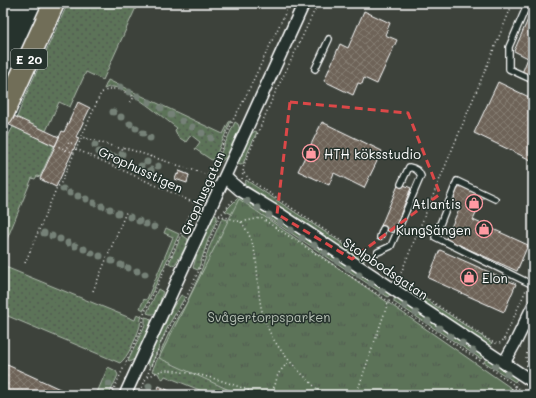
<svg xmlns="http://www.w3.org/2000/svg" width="536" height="398" viewBox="0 0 536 398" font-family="Mali,sans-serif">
<defs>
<pattern id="grass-dots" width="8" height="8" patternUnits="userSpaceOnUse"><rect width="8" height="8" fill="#5c7358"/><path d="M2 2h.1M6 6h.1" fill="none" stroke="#525a50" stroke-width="1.8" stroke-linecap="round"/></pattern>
<pattern id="park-tufts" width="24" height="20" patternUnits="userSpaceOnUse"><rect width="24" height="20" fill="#5c7358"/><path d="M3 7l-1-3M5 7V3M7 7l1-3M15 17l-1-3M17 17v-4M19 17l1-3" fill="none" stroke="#525a50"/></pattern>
<pattern id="building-cross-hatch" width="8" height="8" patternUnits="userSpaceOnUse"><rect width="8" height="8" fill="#6e6458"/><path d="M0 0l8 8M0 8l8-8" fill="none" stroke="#847b71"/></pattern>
</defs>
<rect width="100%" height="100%" fill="#26332d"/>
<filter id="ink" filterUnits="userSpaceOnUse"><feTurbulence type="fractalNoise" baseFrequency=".025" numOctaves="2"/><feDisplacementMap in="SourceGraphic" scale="8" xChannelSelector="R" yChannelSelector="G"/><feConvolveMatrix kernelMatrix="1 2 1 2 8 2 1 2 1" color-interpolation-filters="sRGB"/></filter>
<g filter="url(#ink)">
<!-- built -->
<path fill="#3c423a" d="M83,3H533V395H3V187Z"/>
<!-- grass -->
<g fill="url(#grass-dots)" stroke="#aeb9ac">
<path d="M68,3H138L103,80L86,72L70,107L59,102L42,140L54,146L40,177L37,176L35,179L32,178L3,249V145L13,127L24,99Z"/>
<path d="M108,80L223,134L229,122L231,121L215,158L212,160L210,159L195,149L200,142L191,135L186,142L178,137L175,130L177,128C163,118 129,88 113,87C110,86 107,88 104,89Z"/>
<path d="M235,122L238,124L240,130C236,139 229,163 217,161Z"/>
<path d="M255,131L257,132L250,147L243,164L241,165L237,164L251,134Z"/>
<path d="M246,180L366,259L363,261H360L244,184Z"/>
<path d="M241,194L391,293L388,297L270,219L260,216L234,215L225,211L236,200Z"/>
<path d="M214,214L217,216V219L208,240L198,270L193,268L197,253Z"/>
<path d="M222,218L231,221L319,395H212L165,376L163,379L160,377L158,373L152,371L168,335L177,318L186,304L200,274L209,248Z"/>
<path d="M166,228L179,234L144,310L140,308L144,299L145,300L147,299L173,237L164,233Z"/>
<path d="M182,235L188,239V244L174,266L169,263Z"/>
<path d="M3,266L135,320L137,314L142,316C140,320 141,324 139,329C136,338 128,357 120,363L3,314Z"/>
<path d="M401,283L492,343L489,347L399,287Z"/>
<path d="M158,289L163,292C159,300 161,319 147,313Z"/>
<path d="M181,295L185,297L168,326L150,368L148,363L149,358L169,313Z"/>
<path d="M396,296L484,355L481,359L394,302V299Z"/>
<path d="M145,317L149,318L151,320L150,327L135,358L133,360L129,362L128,361L145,325Z"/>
<path d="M487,357L518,378L515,382L484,362Z"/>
<path d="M108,367L116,371L118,375L109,395H96Z"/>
</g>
<!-- park -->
<path fill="url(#park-tufts)" stroke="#aeb9ac" d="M239,199L521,395H240L159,358Z"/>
<!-- building -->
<g fill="url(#building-cross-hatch)" stroke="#fff">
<path d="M533,8V78L522,73L528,58L514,51Z"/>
<path d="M364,11L390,23L385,35L397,40L377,84L364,78L362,84L358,83L353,95L324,81L340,44L348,48Z"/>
<path d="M498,82L533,99V161L474,133Z"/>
<path d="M78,102L90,108L76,137L79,138L56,187L40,179L62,131L64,132Z"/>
<path d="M3,111L59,137L55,146L3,122Z"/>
<path d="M322,122L382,151L364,188L334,173L329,185L298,171Z"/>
<path d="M179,171L189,175L187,180L177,177Z"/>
<path d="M179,171L189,175L187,183L175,179L177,174L178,175Z"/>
<path d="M399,183L411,188L393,233L380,228Z"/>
<path d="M458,184L484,196L473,220L528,245L517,271L446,239L459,209L448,204Z"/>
<path d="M440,250L516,284L504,312L428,278Z"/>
<path d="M3,363L73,395H3Z"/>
<path d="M159,386L178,395H155Z"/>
</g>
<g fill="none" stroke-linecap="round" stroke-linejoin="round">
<!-- lane casing -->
<g stroke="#fff" stroke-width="8">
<g id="lane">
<path d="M528,3L509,47V69L533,80"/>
<path d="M315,69L329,39"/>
<path d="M495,199L457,181L435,237L533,285"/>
<path d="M380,237L383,229"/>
<path d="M378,252L391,246L421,176C419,170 415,168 409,167L401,184"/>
</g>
</g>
<!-- street casing -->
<g stroke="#fff" stroke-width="14">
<g id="street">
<path d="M225,177L240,190L283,216L533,382"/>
<path d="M504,363L515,343L533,306"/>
<path d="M125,395L304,3"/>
</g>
</g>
<!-- highway casing -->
<g stroke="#fff" stroke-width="23">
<path id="highway" d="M3,115L54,3"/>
</g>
<!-- path -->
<g stroke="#fff" stroke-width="1.5" stroke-dasharray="1 3" stroke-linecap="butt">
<path d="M82,136L101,93C115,85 121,90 134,97L130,103"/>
<path d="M55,145L74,153L82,137L122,149V147L208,175"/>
<path d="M76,149L201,206"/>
<path d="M65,151L69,142L78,146"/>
<path d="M149,161L151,154"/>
<path d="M244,173L250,180L494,343C499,344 501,343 504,339L506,340"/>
<path d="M242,179L244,165L274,95L297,48L318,3"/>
<path d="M219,215L241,222L261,218L482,362L528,395"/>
<path d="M241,222C264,251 253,286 264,318C271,340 285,357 301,373C308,380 316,387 322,395"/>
<path d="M25,263L57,187L60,185L74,154"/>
<path d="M398,280L513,3"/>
<path d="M93,291L127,210"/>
<path d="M504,339L526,290"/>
<path d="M527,365L533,363"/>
<path d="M527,366L526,357L528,349L533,338"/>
<path d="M148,377C154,374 159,371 165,370C170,370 176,371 181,372C208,375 234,384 259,395"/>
<path d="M515,388L520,395"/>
<path d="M111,395L142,328L144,314L190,214L198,205L209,182L208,175L214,161L218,156L234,118L242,104L290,3"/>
<path d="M139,395L162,340L186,298L201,266L208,244L220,216L234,199"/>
<path d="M270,395L275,385L278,374L289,361"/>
<path d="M356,395L389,300"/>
<path d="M506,395L517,383"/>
</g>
<!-- lane -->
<use href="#lane" stroke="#26332d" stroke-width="5.5"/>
<!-- street -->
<use href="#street" stroke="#26332d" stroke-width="11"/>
<!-- highway -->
<use href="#highway" stroke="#716e59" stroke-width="20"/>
<!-- rail -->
<path stroke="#fff" stroke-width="2.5" stroke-dasharray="6 3" stroke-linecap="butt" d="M3,14L8,3"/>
</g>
<!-- trees -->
<g fill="#758177">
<circle cx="120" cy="87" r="3.5"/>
<circle cx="129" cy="92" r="3.5"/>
<circle cx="138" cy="96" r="3.5"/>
<circle cx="149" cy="102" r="3.5"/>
<circle cx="161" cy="108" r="3.5"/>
<circle cx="113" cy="112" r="3.5"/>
<circle cx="171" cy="115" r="3.5"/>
<circle cx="121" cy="117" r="3.5"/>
<circle cx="182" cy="121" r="3.5"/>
<circle cx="130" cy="124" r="3.5"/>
<circle cx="192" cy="127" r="3.5"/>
<circle cx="136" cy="128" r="3.5"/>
<circle cx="143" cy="133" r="3.5"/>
<circle cx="202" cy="133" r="3.5"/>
<circle cx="150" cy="138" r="3.5"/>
<circle cx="211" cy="138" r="3.5"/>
<circle cx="95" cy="145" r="3.5"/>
<circle cx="99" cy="152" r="3.5"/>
<circle cx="122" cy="154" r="3.5"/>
<circle cx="108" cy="155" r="3.5"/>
<circle cx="115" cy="157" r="3.5"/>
<circle cx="147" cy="162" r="3.5"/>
<circle cx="141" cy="166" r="3.5"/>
<circle cx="158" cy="166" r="3.5"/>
<circle cx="151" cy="170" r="3.5"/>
<circle cx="63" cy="189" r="3.5"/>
<circle cx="70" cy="193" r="3.5"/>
<circle cx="78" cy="196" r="3.5"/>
<circle cx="86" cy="199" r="3.5"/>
<circle cx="247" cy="201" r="3.5"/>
<circle cx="94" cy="203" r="3.5"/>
<circle cx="102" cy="206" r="3.5"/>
<circle cx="258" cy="208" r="3.5"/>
<circle cx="110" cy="209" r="3.5"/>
<circle cx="118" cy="213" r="3.5"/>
<circle cx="269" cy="215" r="3.5"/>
<circle cx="130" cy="217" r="3.5"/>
<circle cx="139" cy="221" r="3.5"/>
<circle cx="280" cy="223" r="3.5"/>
<circle cx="146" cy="224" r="3.5"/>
<circle cx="154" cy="227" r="3.5"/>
<circle cx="291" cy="230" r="3.5"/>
<circle cx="44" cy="233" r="3.5"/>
<circle cx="52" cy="236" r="3.5"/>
<circle cx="302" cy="238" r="3.5"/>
<circle cx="60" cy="239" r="3.5"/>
<circle cx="68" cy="243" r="3.5"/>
<circle cx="314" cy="245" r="3.5"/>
<circle cx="75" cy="246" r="3.5"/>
<circle cx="84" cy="249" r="3.5"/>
<circle cx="92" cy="253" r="3.5"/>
<circle cx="325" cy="253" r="3.5"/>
<circle cx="100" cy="256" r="3.5"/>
<circle cx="112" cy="261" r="3.5"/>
<circle cx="337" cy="261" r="3.5"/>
<circle cx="121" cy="265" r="3.5"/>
<circle cx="128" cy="268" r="3.5"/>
<circle cx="348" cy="268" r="3.5"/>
<circle cx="137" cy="271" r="3.5"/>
<circle cx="145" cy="274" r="3.5"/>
<circle cx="359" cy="275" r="3.5"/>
<circle cx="371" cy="283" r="3.5"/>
<circle cx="382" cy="291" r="3.5"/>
<circle cx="405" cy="306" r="3.5"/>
<circle cx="416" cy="313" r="3.5"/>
<circle cx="428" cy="321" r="3.5"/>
<circle cx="439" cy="328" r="3.5"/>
<circle cx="450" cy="336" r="3.5"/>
<circle cx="462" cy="343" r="3.5"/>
<circle cx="473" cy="351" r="3.5"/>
<circle cx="495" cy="366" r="3.5"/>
<circle cx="507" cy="374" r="3.5"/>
<circle cx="109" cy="384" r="3.5"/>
<circle cx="149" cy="386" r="3.5"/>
</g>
</g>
<!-- marked area -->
<path fill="none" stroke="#dc4848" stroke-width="3" stroke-dasharray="8 5" stroke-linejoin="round" d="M290,102L408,113L440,194L352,259L277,214Z"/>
<!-- icons -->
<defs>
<g id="shop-ring" transform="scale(0.9)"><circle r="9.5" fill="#26332d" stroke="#ff9aa2" stroke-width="1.5"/><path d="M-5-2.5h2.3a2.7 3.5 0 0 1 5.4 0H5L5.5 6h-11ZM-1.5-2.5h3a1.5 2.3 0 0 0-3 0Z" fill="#ff9aa2"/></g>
</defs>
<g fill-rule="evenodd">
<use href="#shop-ring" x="311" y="153"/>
<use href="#shop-ring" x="474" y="203"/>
<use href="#shop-ring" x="484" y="229"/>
<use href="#shop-ring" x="469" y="277"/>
</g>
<g text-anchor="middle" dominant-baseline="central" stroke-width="3" stroke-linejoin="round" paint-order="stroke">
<!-- shield labels -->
<rect fill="#26332d" stroke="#bec2c0" stroke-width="1" x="11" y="49" width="36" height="20" rx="3"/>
<g font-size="12" font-weight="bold" fill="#fff">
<text x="29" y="59">E 20</text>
</g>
<!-- poi labels -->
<g font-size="13" fill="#fff" stroke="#26332d" text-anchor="start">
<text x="324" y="153">HTH köksstudio</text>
<text x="461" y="203" text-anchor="end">Atlantis</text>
<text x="471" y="229" text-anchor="end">KungSängen</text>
<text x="482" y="277">Elon</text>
</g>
<!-- street labels -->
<g font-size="13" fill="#fff" stroke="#26332d">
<text transform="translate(141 169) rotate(25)">Grophusstigen</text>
<text transform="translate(202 193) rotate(-66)">Grophusgatan</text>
<text transform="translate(386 268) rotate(34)">Stolpbodsgatan</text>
</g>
<!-- park labels -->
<g font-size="13" fill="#b6c0b4" stroke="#26332d">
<text x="269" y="316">Svågertorpsparken</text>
</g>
</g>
<!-- margin -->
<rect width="536" height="398" fill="none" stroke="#26332d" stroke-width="16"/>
<rect x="8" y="8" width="520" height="382" fill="none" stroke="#fff" stroke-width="1.5" filter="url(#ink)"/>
</svg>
